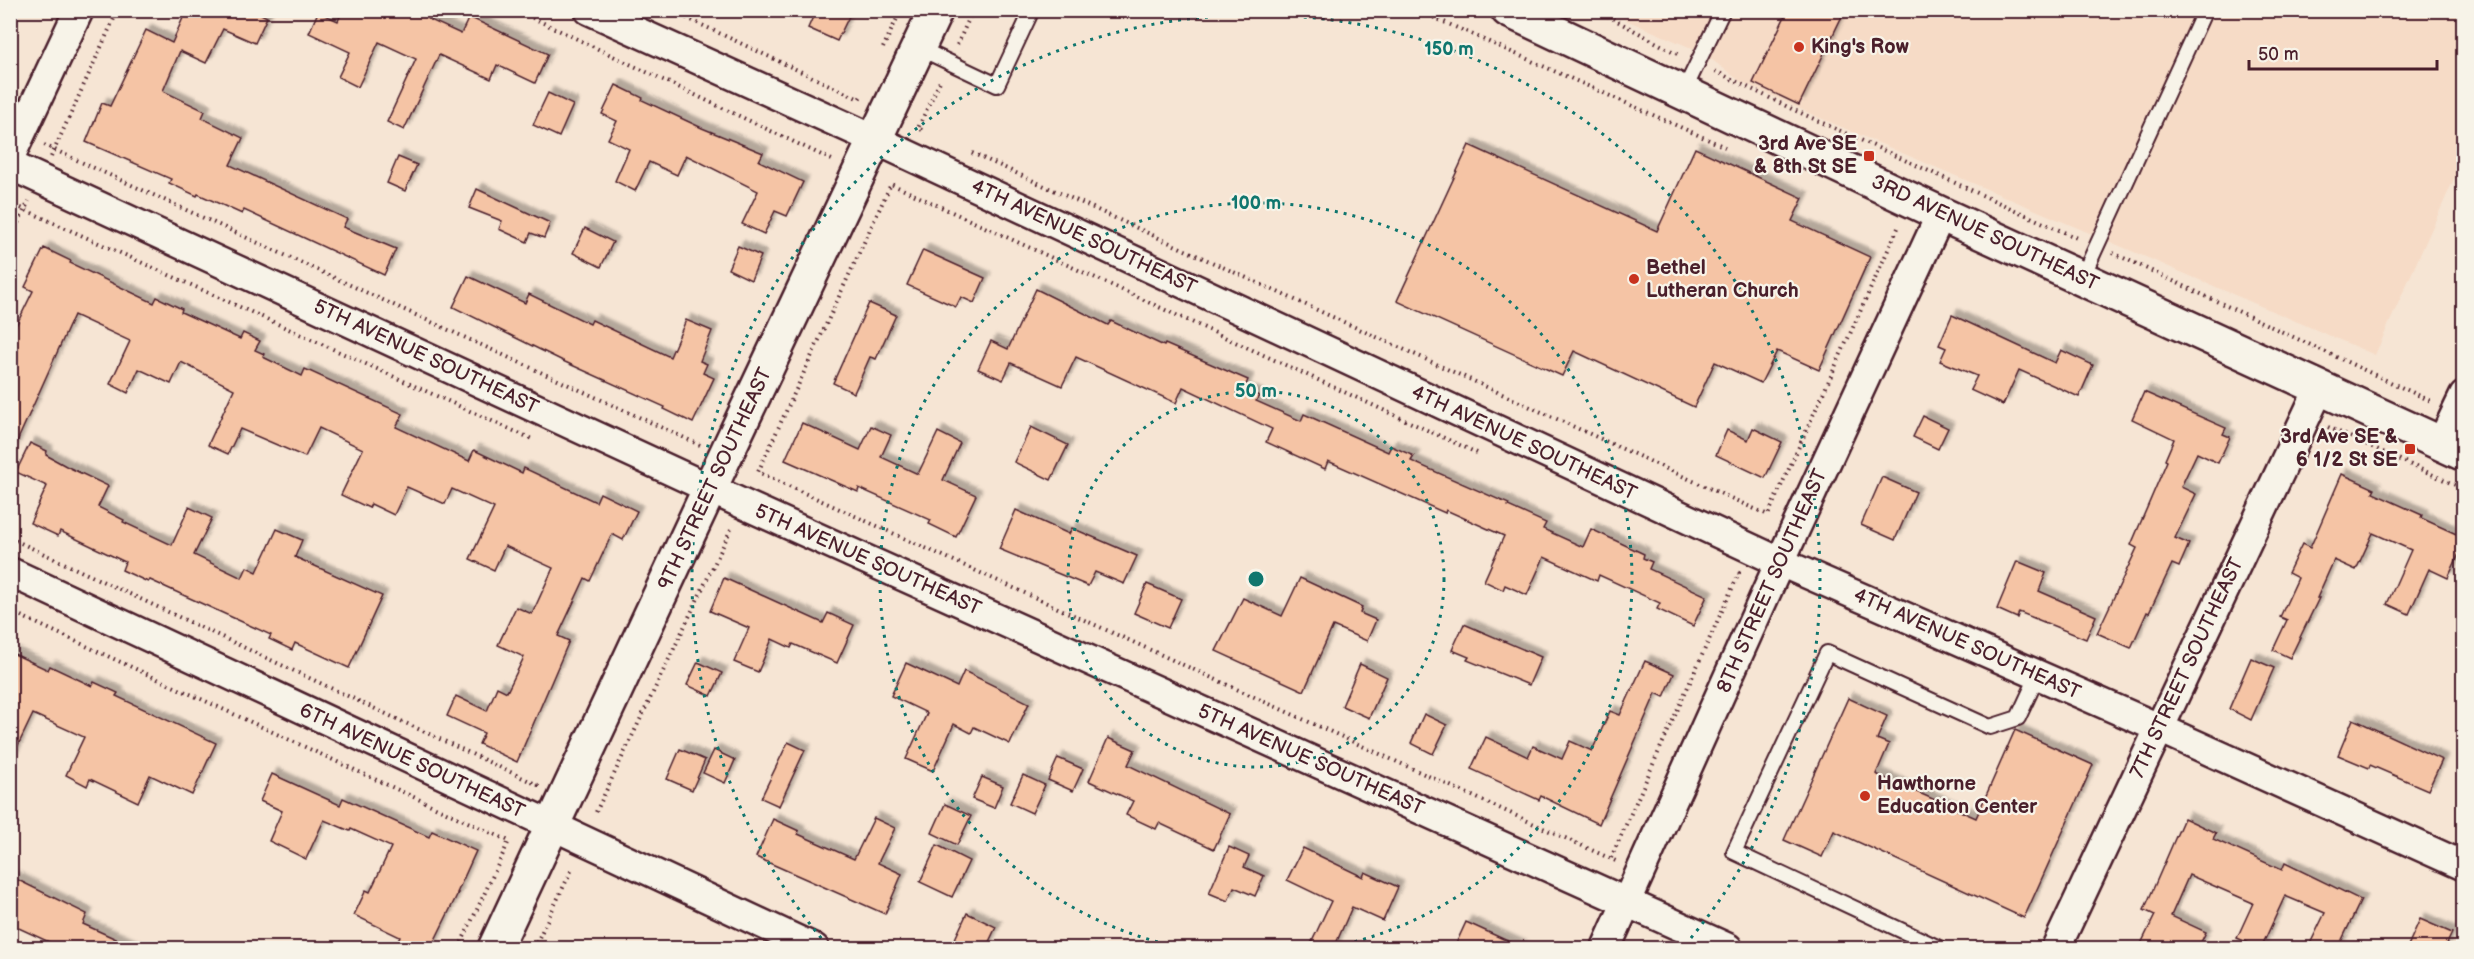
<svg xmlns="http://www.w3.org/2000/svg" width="2474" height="959" viewBox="0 0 2474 959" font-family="'Balsamiq Sans',sans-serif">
<defs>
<filter id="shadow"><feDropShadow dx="5.5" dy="-5.5" stdDeviation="1.5" flood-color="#0004"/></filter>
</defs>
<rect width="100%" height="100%" fill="#f6e5d4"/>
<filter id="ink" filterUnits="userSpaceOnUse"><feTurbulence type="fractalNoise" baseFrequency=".0167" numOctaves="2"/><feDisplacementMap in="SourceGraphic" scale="12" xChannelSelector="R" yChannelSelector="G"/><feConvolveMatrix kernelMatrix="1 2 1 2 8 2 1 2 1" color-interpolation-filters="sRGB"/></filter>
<g filter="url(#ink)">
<!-- built -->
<path fill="#f6dbc6" d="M1609,11H2463V159L2375,355L1811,114L1740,81L1703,53L1626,20Z"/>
<!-- building -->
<g fill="#f5c4a5" stroke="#4a1f2b" stroke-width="1.5" filter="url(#shadow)">
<path d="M184,10H253L267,17L255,43L223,29L206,63L180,51L163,91L205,111L202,118L243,138L230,165L347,219L343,227L396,249L384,275L244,210L242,214L198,194L197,196L169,183L171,179L86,142L102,103L110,106L146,30L172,43L186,11Z"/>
<path d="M343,10H430L426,18L461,34L469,17L548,54L535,83L497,65L491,79L439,55L404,130L387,122L416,59L379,42L358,87L338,77L350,52L309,33L318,12L338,21Z"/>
<path d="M816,10H852L837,41L808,28Z"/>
<path d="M1788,10H1845L1799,105L1753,83Z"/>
<path d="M616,85L643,98L642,100L702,128L763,153L759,161L803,182L787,216L775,211L764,234L742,224L758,191L686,155L677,175L649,162L635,191L615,181L629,149L608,139L617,121L602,114Z"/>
<path d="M548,93L573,105L559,137L533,125Z"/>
<path d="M1469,145L1657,231L1695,148L1803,198L1792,221L1870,257L1819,370L1777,351L1761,383L1715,362L1694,407L1574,351L1562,376L1397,301Z"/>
<path d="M398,157L417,165L405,191L387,183Z"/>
<path d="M477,189L550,223L544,238L531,233L527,242L499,229L502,221L469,208Z"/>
<path d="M585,228L613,242L601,267L573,253Z"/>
<path d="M738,246L761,256L751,280L728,269Z"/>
<path d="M44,248L71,261L70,263L154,303L157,297L182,309L181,312L240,339L243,333L260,341L255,350L264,354L263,357L302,376L305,369L403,414L396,427L469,461L474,450L522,473L524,468L596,502L600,493L637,511L623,540L612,534L590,581L585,578L558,636L569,641L517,762L479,744L484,733L447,716L456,696L487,711L497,687L507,692L524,657L498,645L516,607L532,614L553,568L505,546L494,570L470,559L494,508L452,489L445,504L407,487L394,515L371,504L369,508L341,495L363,449L319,428L305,457L240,429L228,454L208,445L234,389L181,362L171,384L139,369L128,393L110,384L130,341L74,315L10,457V338L33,291L25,287Z"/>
<path d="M923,250L985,278L974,303L961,297L956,307L907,285Z"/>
<path d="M468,276L525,303L529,294L590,324L592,320L670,357L686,320L712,331L700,361L707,364L703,373L714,378L693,423L664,409L665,407L565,362L453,307Z"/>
<path d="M1036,289L1108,325L1111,321L1164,346L1165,344L1248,380L1244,389L1259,396L1256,401L1301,421L1304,414L1388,452L1391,446L1414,456L1411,461L1509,504L1508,506L1546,523L1543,529L1583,547L1591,529L1644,554L1643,558L1652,562L1649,569L1707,596L1693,626L1657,609L1660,603L1599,575L1597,581L1544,557L1527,595L1505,585L1503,590L1484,581L1504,536L1446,510L1445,513L1328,461L1325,469L1266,442L1272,429L1183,387L1176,403L1076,357L1062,386L1011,363L1003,380L978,369L991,341L1008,349Z"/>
<path d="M869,303L896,315L876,359L870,357L854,393L833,383Z"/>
<path d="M1952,315L2055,363L2061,350L2093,365L2079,397L2019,370L2003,405L1970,390L1977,376L1940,361L1946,348L1939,345Z"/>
<path d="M2144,392L2226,428L2223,434L2230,437L2218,463L2197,453L2181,487L2196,494L2175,538L2189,544L2179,567L2172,564L2149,613L2147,612L2131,648L2097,633L2137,548L2131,545L2167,461L2165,460L2174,439L2132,419Z"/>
<path d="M1923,416L1948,428L1938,449L1913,437Z"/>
<path d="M802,423L860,450L871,426L891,435L881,457L918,474L938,432L960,443L943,480L976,495L956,537L929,524L931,520L859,488L858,492L785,460Z"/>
<path d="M1031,427L1068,445L1051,480L1014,462Z"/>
<path d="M1753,428L1782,442L1765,478L1716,455L1727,430L1748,440Z"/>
<path d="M30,443L47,451L46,455L66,466L108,486L98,507L124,520L123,522L172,545L189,507L212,518L194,555L242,578L247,567L257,572L277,529L302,540L295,557L382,596L349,668L295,643L292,650L269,639L271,635L150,580L148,582L122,570L125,562L60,531L58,536L30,523L47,486L16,472Z"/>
<path d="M2342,474L2375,489L2373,493L2422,515L2421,518L2463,537V545L2448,578L2429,569L2409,614L2387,604L2411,550L2373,533L2356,570L2334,560L2317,598H2319L2290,658L2273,650L2287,620L2280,617L2298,578L2288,573L2302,544L2310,548Z"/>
<path d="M1882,477L1916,492L1895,540L1861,525Z"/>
<path d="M1016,510L1069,534L1072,528L1137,556L1124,584L1095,572L1088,586L999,549Z"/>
<path d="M2017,561L2046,573L2039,591L2096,616L2086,639L2019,612L2017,618L1997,609Z"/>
<path d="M724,578L823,623L828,613L854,625L837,663L793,644L791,648L772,639L758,672L734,662L749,628L710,611Z"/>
<path d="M1300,578L1362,607L1360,613L1376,620L1367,641L1333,626L1304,691L1216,651L1243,598L1282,616Z"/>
<path d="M1147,584L1181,599L1168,628L1134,613Z"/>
<path d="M1464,624L1541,657L1529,685L1467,660L1469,657L1452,650Z"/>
<path d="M10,652L48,670L50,666L92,686L94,682L118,693L116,696L216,743L192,795L150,775L138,802L90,779L87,786L66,775L84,737L33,714L10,762Z"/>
<path d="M2251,658L2274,668L2251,720L2229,709Z"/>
<path d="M1645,661L1674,674L1664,697L1656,693L1599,824L1541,796L1539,800L1471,769L1486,737L1528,757L1533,746L1562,759L1570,741L1592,751L1610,711L1620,715Z"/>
<path d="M698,662L722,673L711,696L687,685Z"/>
<path d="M906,663L957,687L964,671L1029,703L1010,744L974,727L971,733L954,724L933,771L906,759L927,713L891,696Z"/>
<path d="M1360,664L1387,677L1369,718L1342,706Z"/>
<path d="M1848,698L1887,716L1877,739L1889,744L1876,774L1976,818L2015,730L2093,765L2024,918L1834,831L1822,857L1784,840Z"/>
<path d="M1424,714L1447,725L1433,754L1411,743Z"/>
<path d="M2353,719L2442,760L2428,790L2370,765L2369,768L2338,755Z"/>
<path d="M1108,738L1135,750L1128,765L1230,814L1214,849L1159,823L1156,829L1126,815L1133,801L1089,781Z"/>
<path d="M788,742L805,750L779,806L761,798Z"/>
<path d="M680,749L705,760L692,790L667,779Z"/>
<path d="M714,750L735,760L725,783L703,773Z"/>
<path d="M1058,758L1083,769L1073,791L1048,780Z"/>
<path d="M272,774L340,805L343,798L429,837L432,831L476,851L457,893H458L431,948H394L400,937L354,915L366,890L370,892L391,847L351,829L350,831L324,820L306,859L269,841L282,811L260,801Z"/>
<path d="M1023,775L1045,785L1032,813L1010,803Z"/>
<path d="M982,777L1003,786L994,808L972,799Z"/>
<path d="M945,804L971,816L957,845L932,833Z"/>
<path d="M874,818L895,828L878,863L902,874L885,914L756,857L773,819L799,831L798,834L854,859Z"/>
<path d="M2184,818L2216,833L2213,839L2282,870L2285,863L2361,900L2338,948H2308L2325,913L2285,896L2261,948L2237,938L2253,903L2189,875L2171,916L2206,932L2198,948H2139L2155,915L2144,910Z"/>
<path d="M937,845L969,861L952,897L920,882Z"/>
<path d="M1229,847L1249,856L1244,867L1264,876L1255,896L1234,887L1228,901L1209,893Z"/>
<path d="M1303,848L1363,877L1365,872L1398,887L1383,921L1352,907L1334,948H1309L1331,901L1287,880Z"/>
<path d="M10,876L87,914L83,924L136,948H62L10,924Z"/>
<path d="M967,913L996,927L986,948H965L953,943Z"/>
<path d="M2420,919L2452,933L2445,948H2407Z"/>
<path d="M1466,922L1523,948H1454Z"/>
</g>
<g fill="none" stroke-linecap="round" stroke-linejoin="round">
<!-- lane casing -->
<g stroke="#4a1f2b" stroke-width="18">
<g id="lane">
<path d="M919,48L997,85L1032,10"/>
<path d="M1684,91L1723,10"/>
<path d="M2082,278L2205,10"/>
<path d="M1939,948L1734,852L1827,653L1990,727L2018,718L2038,675"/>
</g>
</g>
<!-- street casing -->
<g stroke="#4a1f2b" stroke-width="33">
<g id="street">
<path d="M589,10L876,140L1780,562L2159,728L2464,866"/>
<path d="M10,157L79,10"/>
<path d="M10,165L743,504L1728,948"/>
<path d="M2441,444L2464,396"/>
<path d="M10,572L814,948"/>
<path d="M1606,948L1780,562L1941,214"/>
<path d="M2056,948L2319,389"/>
</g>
</g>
<!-- secondary casing -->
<g stroke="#4a1f2b" stroke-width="38">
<g id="secondary">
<path d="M1508,10L1941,214L2464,454"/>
<path d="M495,948L710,488L936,10"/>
</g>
</g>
<!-- path -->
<g stroke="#4a1f2b" stroke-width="4" stroke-dasharray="1.5 4.5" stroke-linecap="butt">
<path d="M516,10L832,160"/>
<path d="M670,10L859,99L861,96"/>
<path d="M1417,10L1725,147"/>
<path d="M1597,10L1681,56"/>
<path d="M957,45L973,10"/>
<path d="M883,48L901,10"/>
<path d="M1715,71L1792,109L2079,239"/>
<path d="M922,130L918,128L941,79"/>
<path d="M44,145L700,445"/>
<path d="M972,153L1768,515L1898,228"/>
<path d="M51,157L118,10"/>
<path d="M10,203L534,440"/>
<path d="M10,239L29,201"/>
<path d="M2113,253L2433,402"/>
<path d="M2328,427L2464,489"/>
<path d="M1477,453L891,184L758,472L1618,862"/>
<path d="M10,538L538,785L539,783"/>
<path d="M10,611L509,841L459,948"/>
<path d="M596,812L731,529"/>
<path d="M1611,858L1739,573L1737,572"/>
<path d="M534,948L572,869"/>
</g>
<!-- lane -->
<use href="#lane" stroke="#f7f3e8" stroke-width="14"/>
<!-- street -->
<use href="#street" stroke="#f7f3e8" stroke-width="28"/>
<!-- secondary -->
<use href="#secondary" stroke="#f7f3e8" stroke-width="33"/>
</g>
</g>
<!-- distance rings -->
<g fill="none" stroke="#0f766e" stroke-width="3" stroke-dasharray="3 6">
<circle cx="1256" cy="579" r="188"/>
<path d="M1184 948A376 376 0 1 1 1328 948"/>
<path d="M827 945A564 564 0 1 1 1685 945"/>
</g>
<!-- markers -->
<g fill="#c8321e" stroke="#f7f3e8" stroke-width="2">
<circle cx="1799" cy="47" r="6"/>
<rect x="1863" y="150" width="12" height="12" rx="3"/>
<circle cx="1634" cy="279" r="6"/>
<rect x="2404" y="443" width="12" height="12" rx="3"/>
<circle cx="1865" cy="796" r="6"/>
</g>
<g text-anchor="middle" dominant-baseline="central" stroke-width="4.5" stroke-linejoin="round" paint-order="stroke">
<!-- poi labels -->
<g font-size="20" font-weight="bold" fill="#4a1f2b" stroke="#f7f3e8" text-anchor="start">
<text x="1811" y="47">King's Row</text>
<text x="1857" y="144" text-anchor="end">3rd Ave SE<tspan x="1857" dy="23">&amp; 8th St SE</tspan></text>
<text x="1646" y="268">Bethel<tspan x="1646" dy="23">Lutheran Church</tspan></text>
<text x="2398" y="437" text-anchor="end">3rd Ave SE &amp;<tspan x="2398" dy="23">6 1/2 St SE</tspan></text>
<text x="1877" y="784">Hawthorne<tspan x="1877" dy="23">Education Center</tspan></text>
</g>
<!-- street labels -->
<g font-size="20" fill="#4a1f2b" stroke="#f7f3e8">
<text transform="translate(1985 233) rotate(25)">3RD AVENUE SOUTHEAST</text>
<text transform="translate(1084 237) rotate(25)">4TH AVENUE SOUTHEAST</text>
<text transform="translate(426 357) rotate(25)">5TH AVENUE SOUTHEAST</text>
<text transform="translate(1524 443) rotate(25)">4TH AVENUE SOUTHEAST</text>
<text transform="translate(715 479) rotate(-65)">9TH STREET SOUTHEAST</text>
<text transform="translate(868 560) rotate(24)">5TH AVENUE SOUTHEAST</text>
<text transform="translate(1772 581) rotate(-66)">8TH STREET SOUTHEAST</text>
<text transform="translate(1967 644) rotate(24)">4TH AVENUE SOUTHEAST</text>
<text transform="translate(2187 668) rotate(-65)">7TH STREET SOUTHEAST</text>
<text transform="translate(1311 760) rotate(24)">5TH AVENUE SOUTHEAST</text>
<text transform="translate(412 761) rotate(25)">6TH AVENUE SOUTHEAST</text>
</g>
</g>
<circle cx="1256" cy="579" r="9" fill="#0f766e" stroke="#f7f3e8" stroke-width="3"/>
<g font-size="18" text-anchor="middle" font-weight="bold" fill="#0f766e" stroke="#f7f3e8" stroke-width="4.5" stroke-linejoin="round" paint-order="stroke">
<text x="1449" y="55">150 m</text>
<text x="1256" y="209">100 m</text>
<text x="1256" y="397">50 m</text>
</g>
<!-- margin -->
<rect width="2474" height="959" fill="none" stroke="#f7f3e8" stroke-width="36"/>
<rect x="18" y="18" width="2438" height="923" fill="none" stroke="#4a1f2b" stroke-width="2" filter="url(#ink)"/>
<!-- scale -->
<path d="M2249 60v9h188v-9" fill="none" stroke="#4a1f2b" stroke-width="3"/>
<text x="2258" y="60" font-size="18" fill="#4a1f2b" stroke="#f7f3e8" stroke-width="4.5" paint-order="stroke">50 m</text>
</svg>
